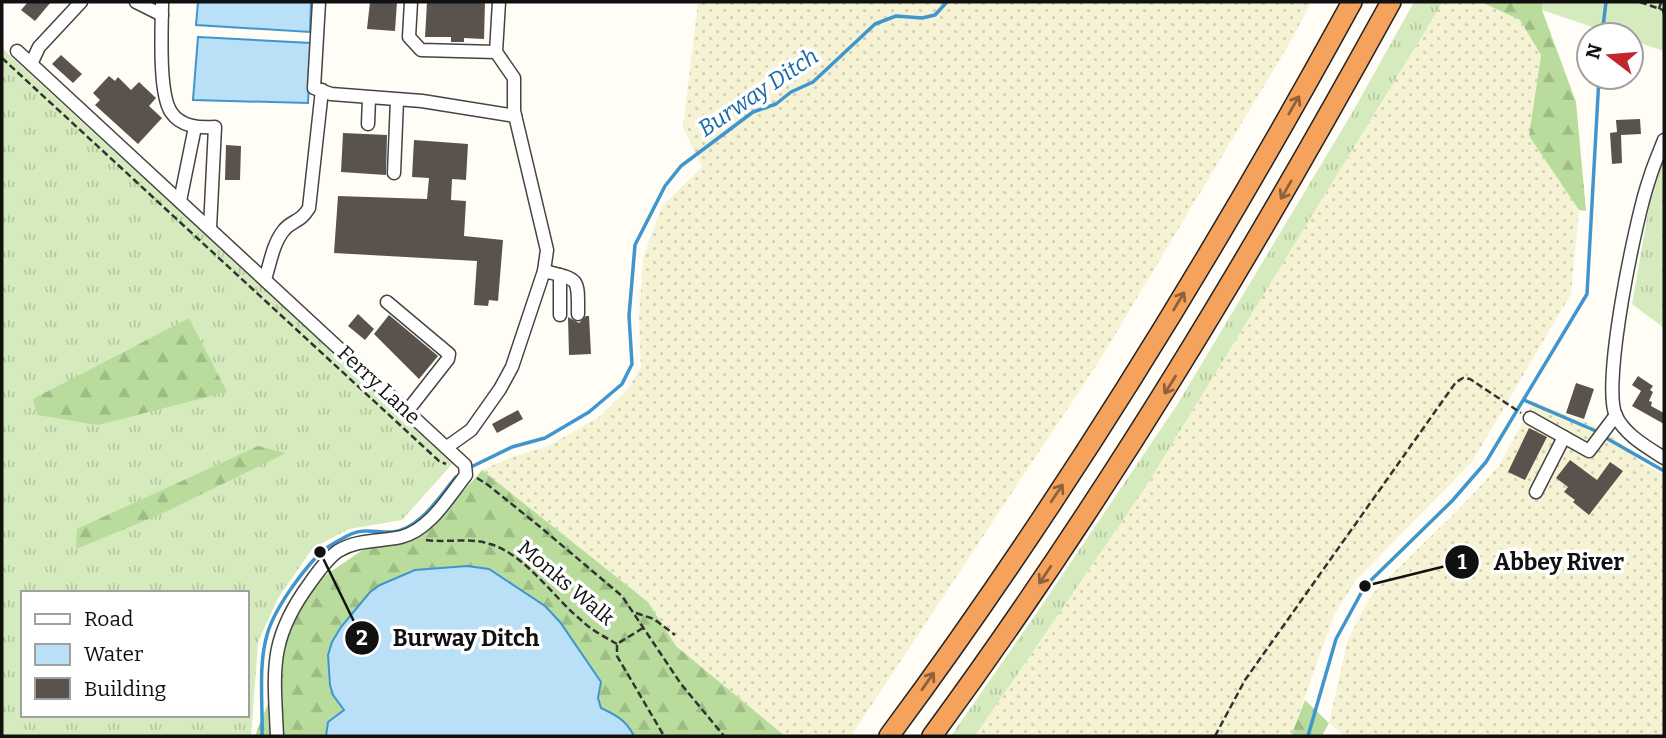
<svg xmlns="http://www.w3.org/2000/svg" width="1666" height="738" viewBox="0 0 1666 738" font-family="Bitter,serif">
<defs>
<pattern id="farmland-dots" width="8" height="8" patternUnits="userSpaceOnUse" patternTransform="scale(1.75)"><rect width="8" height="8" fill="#f6f3d4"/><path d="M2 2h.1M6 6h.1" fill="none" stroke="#d2cfb5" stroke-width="1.8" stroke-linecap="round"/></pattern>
<pattern id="grass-tufts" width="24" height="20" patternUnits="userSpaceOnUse" patternTransform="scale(1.75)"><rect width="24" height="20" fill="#d5ebbd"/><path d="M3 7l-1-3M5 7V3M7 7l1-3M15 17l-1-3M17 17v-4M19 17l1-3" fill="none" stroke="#b6c8a1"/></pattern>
<pattern id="forest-firs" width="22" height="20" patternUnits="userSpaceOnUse" patternTransform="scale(1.75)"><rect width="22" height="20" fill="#b9dc9c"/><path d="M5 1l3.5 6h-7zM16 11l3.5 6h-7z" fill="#9ebc85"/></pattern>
</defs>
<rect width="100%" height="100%" fill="#fffdf5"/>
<!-- farmland -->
<g fill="url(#farmland-dots)">
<path d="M698,2H1311L1292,39L1101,358L851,736H785L676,646L648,602L482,470L512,457L548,446L599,417L628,389L641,367L639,318L643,258L662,206L702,167L683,127Z"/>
<path d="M1443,2H1481L1520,20L1541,55L1529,136L1579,210L1571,294L1472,462L1356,580L1334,615L1291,736H975L1145,488Z"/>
<path d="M1534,402L1602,428L1641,462L1664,475V736H1344L1329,723L1348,639L1372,594L1460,508L1498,467Z"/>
</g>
<!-- grass -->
<g fill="url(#grass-tufts)" fill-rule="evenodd">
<path d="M1414,2H1443L1145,488L975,736H951L1038,611L1177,405L1352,113Z"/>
<path d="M2,48C151,187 305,322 453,463L402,520L349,529L313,548L278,598L258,642L251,736H2ZM23,593H247V715H23Z"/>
<path d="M1664,156V328L1632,304L1654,179Z"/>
</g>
<!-- forest -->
<g fill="url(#forest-firs)">
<path d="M1481,2H1542V10L1576,102L1586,211L1579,210L1529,136L1541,55L1520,20Z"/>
<path d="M189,318L227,392L98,425L37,415L33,399Z"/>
<path d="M258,446L286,453L161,514L76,549L77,529Z"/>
<path d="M482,470L648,602L676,646L785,736H634C626,720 617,715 601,708L598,698L601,682L545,606L489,569L380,585L370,592L341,627L333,695L344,710L330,719L326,736H255L278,678L289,621L317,581L367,547L406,540L429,530Z"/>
<path d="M1305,700L1329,723L1322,736H1291Z"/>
</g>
<!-- garden -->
<path fill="#d5ebbd" d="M1542,2H1664V51L1631,40V35H1616L1542,10Z"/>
<!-- water -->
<g fill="#b9e0f7" stroke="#3f96cf" stroke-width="2">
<path d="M198,2H311L310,32L196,25Z"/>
<path d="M198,37L311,43L308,103L193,100Z"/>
<path d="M467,566L489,569L545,606L560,622L601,682L598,698L601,708C616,715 626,720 634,736H326L328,722L344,710L333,695L330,685L328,655L332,642L341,627L370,592L380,585L415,570Z"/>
</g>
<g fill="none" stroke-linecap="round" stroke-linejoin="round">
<!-- stream -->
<g stroke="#3f96cf" stroke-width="3.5">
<path d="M1602,35L1606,2"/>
<path d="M1524,400L1596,431"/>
<path d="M1608,439L1664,471"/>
<path d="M473,466L512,447L545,438L589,412L622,384L632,364L629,316L635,245L665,186L681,166L753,112L776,104L791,92L813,82L875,24L896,16L922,18L935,15L947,2"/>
<path d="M262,736C263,704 258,666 267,635C274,609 301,573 319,554C327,546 341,539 351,534C365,528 379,533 393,532C420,529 440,496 456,477"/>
<path d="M1308,736L1336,639L1365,586L1452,501L1486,462L1587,294L1599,77"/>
</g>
</g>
<!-- building -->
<g fill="#5a524d">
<path d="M28,2H51L35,21L21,10Z"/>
<path d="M370,2H397L395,31L367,29Z"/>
<path d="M427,2H485L484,39L464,38V42H451V37H425Z"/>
<path d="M61,55L82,74L73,83L52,64Z"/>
<path d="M109,76L115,81L118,77L131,90L139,82L156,98L149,106L162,118L138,144L95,105L100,100L93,93Z"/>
<path d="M1640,119L1641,134L1621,135L1622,163L1612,164L1610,133L1617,132L1616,120Z"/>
<path d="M343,133L387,135L386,175L341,172Z"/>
<path d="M414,140L468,144L466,180L452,179L451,200L466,201L464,236L503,240L498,301L489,300L488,306L474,305L477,261L334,253L338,196L427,199L429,178L412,177Z"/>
<path d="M226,145L241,146L240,180H225Z"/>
<path d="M358,314L374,329L365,340L348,326Z"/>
<path d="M389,315L438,356L419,379L374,334Z"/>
<path d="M586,316H589L591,354L569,355L568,317L579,323Z"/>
<path d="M1638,376L1653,386L1650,390L1653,392L1649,401L1652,402L1651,406L1664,413V424L1632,406L1641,391L1632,385Z"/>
<path d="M1576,383L1594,389L1584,419L1566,413Z"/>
<path d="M518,410L523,419L497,433L492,424Z"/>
<path d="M1529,428L1547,437L1525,480L1508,472Z"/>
<path d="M1570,460L1597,480L1610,462L1623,471L1589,515L1573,502L1575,500L1564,492L1568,487L1556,478Z"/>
</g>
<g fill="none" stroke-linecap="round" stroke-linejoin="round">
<!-- minor casing -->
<g stroke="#444" stroke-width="15">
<g id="minor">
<path d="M136,2L162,15"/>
<path d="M162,2C162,27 158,92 171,112C181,127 199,128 215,127L210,228"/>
<path d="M319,2L314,88L331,94L422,101L515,116"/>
<path d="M411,2L409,37L421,50L496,52"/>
<path d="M17,51L465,465L466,475C449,496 430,530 401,537C379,542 358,539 338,551C328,558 317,573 310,583C268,640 274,670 277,736"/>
<path d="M31,64L39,47L81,2"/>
<path d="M368,124L369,98"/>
<path d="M1664,140C1659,153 1653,166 1649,180C1636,217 1601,385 1616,416C1625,435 1647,447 1664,458"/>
<path d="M394,173L397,100"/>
<path d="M180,201L195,127"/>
<path d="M544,271C580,280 578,277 578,314"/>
<path d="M265,279C270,264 273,243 284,230C292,220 300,223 309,208L322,90"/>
<path d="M387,302L449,354L448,359L408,410"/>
<path d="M560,315V275"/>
<path d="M1530,418L1589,451L1616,415"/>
<path d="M447,447L471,430L500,389L512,367L544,271L547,250L514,111V78L496,52L499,2"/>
<path d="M1536,492L1564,437"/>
</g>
</g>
<!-- highway casing -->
<g stroke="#222" stroke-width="22">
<g id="highway">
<path d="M889,736C1061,504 1213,256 1352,2"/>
<path d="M932,736C1103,503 1252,255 1391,2"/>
</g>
</g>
<!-- path -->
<g stroke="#333" stroke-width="2.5" stroke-dasharray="7 3.5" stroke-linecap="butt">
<path d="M1640,2L1663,10L1664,16"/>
<path d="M1659,9L1661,2"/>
<path d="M2,58L439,461L446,464"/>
<path d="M477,478L488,485L539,526L622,596L681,684L724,736"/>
<path d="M426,540C449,543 468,537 490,544C525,554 554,598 581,620C591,630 605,637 617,644"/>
<path d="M636,613L654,619L675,635"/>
<path d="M643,628L617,644V656L664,736"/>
<path d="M1215,736L1245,680L1456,382L1463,378L1470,379L1521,413"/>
</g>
<!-- minor -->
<use href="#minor" stroke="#fff" stroke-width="12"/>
<!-- highway -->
<use href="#highway" stroke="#f5a25d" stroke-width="19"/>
</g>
<!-- one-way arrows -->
<defs><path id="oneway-shaft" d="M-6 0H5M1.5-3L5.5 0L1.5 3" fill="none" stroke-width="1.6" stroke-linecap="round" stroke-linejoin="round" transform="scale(1.75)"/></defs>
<g stroke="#8e613b">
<use href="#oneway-shaft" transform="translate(1294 105) rotate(-60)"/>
<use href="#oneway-shaft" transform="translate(1286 190) rotate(120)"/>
<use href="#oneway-shaft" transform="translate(1179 301) rotate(-59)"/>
<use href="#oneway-shaft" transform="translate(1170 385) rotate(122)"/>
<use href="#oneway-shaft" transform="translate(1057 493) rotate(-56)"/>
<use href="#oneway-shaft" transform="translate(1045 575) rotate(124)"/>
<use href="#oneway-shaft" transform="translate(928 681) rotate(-55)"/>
</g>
<g text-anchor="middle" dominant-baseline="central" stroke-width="7" stroke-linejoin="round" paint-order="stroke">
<!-- street labels -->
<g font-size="21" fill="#111" stroke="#fff">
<text transform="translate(379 385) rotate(43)">Ferry Lane</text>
<text transform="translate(566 583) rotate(40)">Monks Walk</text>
</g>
<!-- water labels -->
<g font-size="23" font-style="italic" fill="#1768a6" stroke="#fff">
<text transform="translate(758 92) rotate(-34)">Burway Ditch</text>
</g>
</g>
<!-- callouts -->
<path fill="none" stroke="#111" stroke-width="2.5" d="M1365 586L1462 562M320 552L362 638"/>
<g fill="#111" stroke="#fff" stroke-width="2.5">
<circle cx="1365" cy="586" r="7"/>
<circle cx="320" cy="552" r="7"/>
<circle cx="1462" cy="562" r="18"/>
<circle cx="362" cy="638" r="18"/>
</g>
<g font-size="21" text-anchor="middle" font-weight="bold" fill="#fff">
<text x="1462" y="569">1</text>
<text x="362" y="645">2</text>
</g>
<g font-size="23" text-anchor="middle" font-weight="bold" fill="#111" stroke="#fff" stroke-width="7" stroke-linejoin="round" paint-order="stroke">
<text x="1559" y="570">Abbey River</text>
<text x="466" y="646">Burway Ditch</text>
</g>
<!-- border -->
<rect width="1666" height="738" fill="none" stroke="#111111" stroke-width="7"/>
<!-- legend -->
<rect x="21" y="591" width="228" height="126" fill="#ffffff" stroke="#a0a0a0" stroke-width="2"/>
<rect x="35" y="614" width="35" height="10" fill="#ffffff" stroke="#a0a0a0" stroke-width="2"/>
<text x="84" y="626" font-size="21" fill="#111111">Road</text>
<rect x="35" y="644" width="35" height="21" fill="#b9e0f7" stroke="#a0a0a0" stroke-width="2"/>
<text x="84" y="661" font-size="21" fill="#111111">Water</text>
<rect x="35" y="678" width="35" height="21" fill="#5a524d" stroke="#a0a0a0" stroke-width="2"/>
<text x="84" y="696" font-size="21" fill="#111111">Building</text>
<!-- north arrow -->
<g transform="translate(1610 56) rotate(286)"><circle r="33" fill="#ffffff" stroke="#a0a0a0" stroke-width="2"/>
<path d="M0-5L12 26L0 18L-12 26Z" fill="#c4262e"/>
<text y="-10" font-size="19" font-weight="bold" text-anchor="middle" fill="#111111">N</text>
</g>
</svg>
